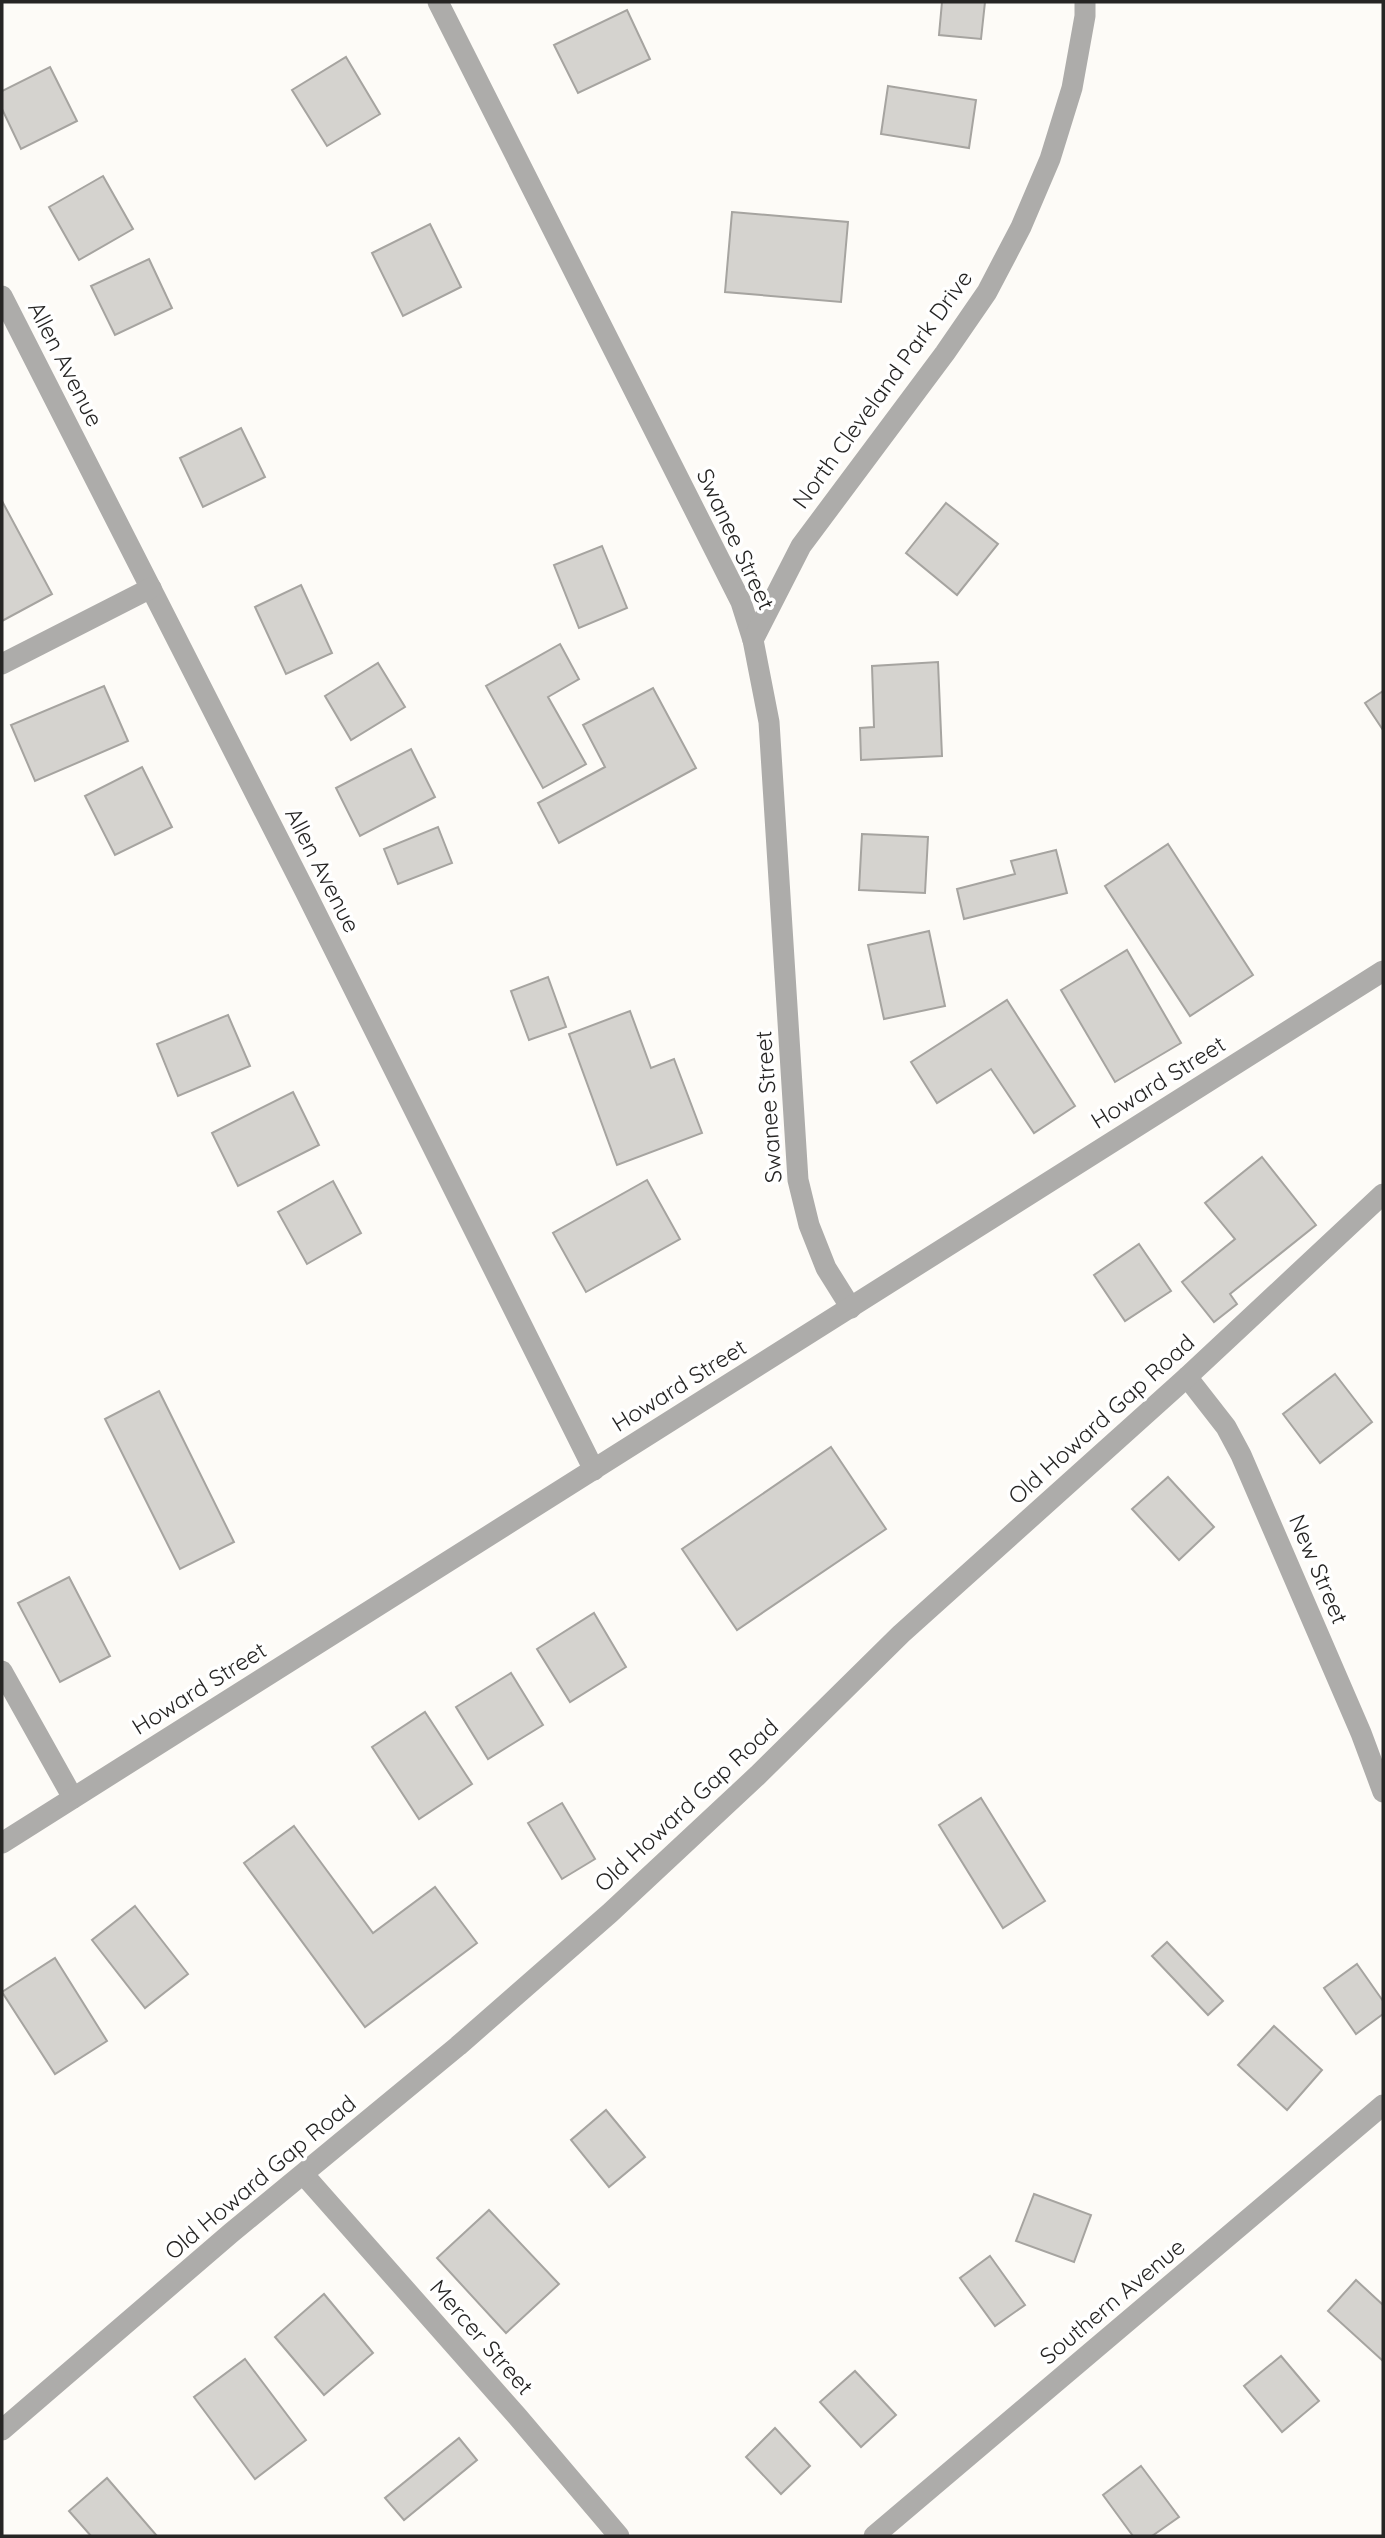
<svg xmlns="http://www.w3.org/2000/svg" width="1385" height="2538" viewBox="0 0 1385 2538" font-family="Quicksand,sans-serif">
<rect width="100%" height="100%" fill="#fdfbf7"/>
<!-- building -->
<g fill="#d5d3cf" stroke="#a6a4a0" stroke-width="2">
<path d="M942,2H985L981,39L939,35Z"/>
<path d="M627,10L650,59L578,93L554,45Z"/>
<path d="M346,57L380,114L327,146L292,90Z"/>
<path d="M50,67L77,121L21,149L2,109V91Z"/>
<path d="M888,86L976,100L969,148L881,134Z"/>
<path d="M103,176L133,229L79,260L49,207Z"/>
<path d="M732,212L848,222L841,302L725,292Z"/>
<path d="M430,224L461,287L403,316L372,253Z"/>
<path d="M149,259L172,308L115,335L91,286Z"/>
<path d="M241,428L265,477L203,507L180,458Z"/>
<path d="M2,501L52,594L2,621Z"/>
<path d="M946,503L998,544L957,595L906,553Z"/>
<path d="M602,546L627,608L579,628L554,565Z"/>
<path d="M301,585L332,653L286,674L255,607Z"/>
<path d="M560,644L579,679L548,697L586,764L543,788L486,686Z"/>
<path d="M938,662L942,756L861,760L860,728L874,727L872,666Z"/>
<path d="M378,663L405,707L351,740L325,696Z"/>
<path d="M104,686L128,741L35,781L11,725Z"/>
<path d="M653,688L696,768L559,843L538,803L605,767L583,725Z"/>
<path d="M1383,691V730L1365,703Z"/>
<path d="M411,749L435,797L360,836L336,788Z"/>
<path d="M142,767L172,827L115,855L85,796Z"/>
<path d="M438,827L452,863L398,884L384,849Z"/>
<path d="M862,834L928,837L925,893L859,890Z"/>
<path d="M1168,844L1253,975L1190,1016L1105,886Z"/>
<path d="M1056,850L1067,893L964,919L957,889L1015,874L1011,861Z"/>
<path d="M929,931L945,1006L884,1019L868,945Z"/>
<path d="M1127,950L1181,1043L1115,1082L1061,990Z"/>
<path d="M548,977L566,1027L529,1040L511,991Z"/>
<path d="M1007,1000L1075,1106L1034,1133L991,1069L937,1103L911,1062Z"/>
<path d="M630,1011L651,1068L674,1059L702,1133L617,1165L569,1034Z"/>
<path d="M228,1015L250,1066L178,1096L157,1044Z"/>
<path d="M293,1092L319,1145L238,1186L212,1133Z"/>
<path d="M1262,1157L1316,1225L1230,1294L1237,1304L1214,1322L1182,1282L1235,1239L1205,1203Z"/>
<path d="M647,1180L680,1239L586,1292L553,1233Z"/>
<path d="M333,1181L361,1233L307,1264L278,1212Z"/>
<path d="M1139,1244L1171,1291L1125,1321L1094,1275Z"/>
<path d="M1335,1374L1372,1422L1320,1463L1283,1414Z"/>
<path d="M159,1391L234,1542L180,1569L105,1419Z"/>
<path d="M831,1447L886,1529L737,1630L682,1549Z"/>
<path d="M1168,1477L1214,1527L1179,1560L1132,1509Z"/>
<path d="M69,1577L110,1656L60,1682L18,1603Z"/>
<path d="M594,1613L626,1667L570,1702L537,1649Z"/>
<path d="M511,1673L543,1725L488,1759L456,1707Z"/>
<path d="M425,1712L472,1784L419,1819L372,1747Z"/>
<path d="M981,1798L1045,1901L1003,1928L939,1825Z"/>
<path d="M562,1803L595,1859L562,1879L528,1823Z"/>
<path d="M294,1826L373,1933L435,1887L477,1943L365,2027L244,1863Z"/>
<path d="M135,1906L188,1974L145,2008L92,1940Z"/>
<path d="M1167,1942L1223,2001L1208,2015L1152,1956Z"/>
<path d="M55,1958L107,2041L55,2074L2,1992Z"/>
<path d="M1357,1964L1383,2001V2014L1356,2034L1324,1988Z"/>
<path d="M1274,2026L1322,2070L1287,2110L1238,2065Z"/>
<path d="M606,2110L645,2157L609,2187L571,2140Z"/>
<path d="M1034,2194L1091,2215L1074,2262L1016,2241Z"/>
<path d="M489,2210L559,2284L506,2333L437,2258Z"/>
<path d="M990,2256L1025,2305L995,2326L960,2278Z"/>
<path d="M1356,2280L1383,2305V2361L1328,2311Z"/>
<path d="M324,2294L373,2353L324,2395L275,2337Z"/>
<path d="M1281,2356L1319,2401L1282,2432L1244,2386Z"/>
<path d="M245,2359L306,2440L255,2479L194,2397Z"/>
<path d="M855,2371L896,2415L861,2447L820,2402Z"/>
<path d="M775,2428L810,2466L781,2494L746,2457Z"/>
<path d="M459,2438L477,2460L404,2520L385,2498Z"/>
<path d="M1141,2466L1179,2517L1152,2536H1133L1103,2495Z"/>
<path d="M107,2478L157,2536H91L69,2511Z"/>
</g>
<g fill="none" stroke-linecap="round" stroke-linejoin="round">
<!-- minor -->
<g stroke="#adacaa" stroke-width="21">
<path d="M438,2L741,602L753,640L769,722L798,1180L809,1225L826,1268L851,1308"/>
<path d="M2,296L305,891L594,1470"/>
<path d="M753,640L801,546L945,353L987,292L1021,227L1050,159L1072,88L1085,16V2"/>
<path d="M2,664L151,588"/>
<path d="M1187,1377L1226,1427L1241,1455L1361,1733L1383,1792"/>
<path d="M2,1671L73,1798"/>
<path d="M2,1843L1383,971"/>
<path d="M304,2175L517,2416L619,2536"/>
<path d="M2,2430L231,2233L458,2046L610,1913L758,1775L901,1634L1187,1377L1383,1194"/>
<path d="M874,2536L1383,2105"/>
</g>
</g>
<g text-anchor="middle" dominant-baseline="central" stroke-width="7" stroke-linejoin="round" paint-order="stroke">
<!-- street labels -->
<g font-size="23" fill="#262524" stroke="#fff">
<text transform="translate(66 364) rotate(63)">Allen Avenue</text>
<text transform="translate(882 389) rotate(-54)">North Cleveland Park Drive</text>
<text transform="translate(736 539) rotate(65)">Swanee Street</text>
<text transform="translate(323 870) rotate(63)">Allen Avenue</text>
<text transform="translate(1158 1082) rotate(-32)">Howard Street</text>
<text transform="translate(768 1107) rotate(-94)">Swanee Street</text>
<text transform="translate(679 1385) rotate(-32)">Howard Street</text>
<text transform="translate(1101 1419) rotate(-42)">Old Howard Gap Road</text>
<text transform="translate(1319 1569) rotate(67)">New Street</text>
<text transform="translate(199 1688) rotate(-32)">Howard Street</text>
<text transform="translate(686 1805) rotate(-43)">Old Howard Gap Road</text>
<text transform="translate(260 2177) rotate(-40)">Old Howard Gap Road</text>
<text transform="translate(1112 2301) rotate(-40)">Southern Avenue</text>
<text transform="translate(482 2337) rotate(49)">Mercer Street</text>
</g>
</g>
<!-- border -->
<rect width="1385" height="2538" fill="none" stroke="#262524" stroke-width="7"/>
</svg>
